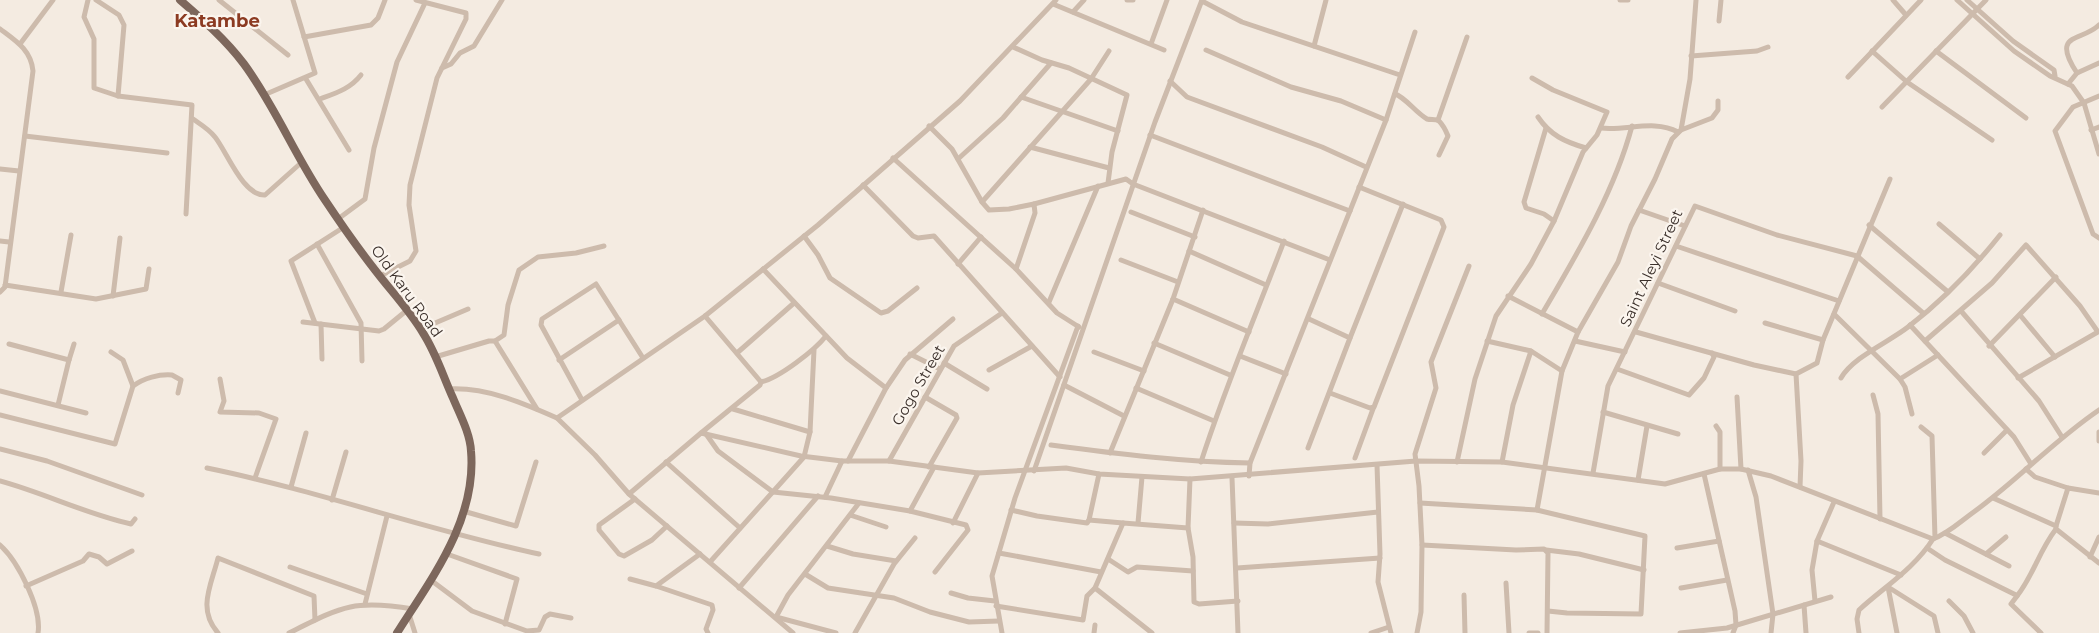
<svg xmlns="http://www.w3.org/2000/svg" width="2099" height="633" viewBox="0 0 2099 633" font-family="Montserrat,sans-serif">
<rect width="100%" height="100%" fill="#f4ebe1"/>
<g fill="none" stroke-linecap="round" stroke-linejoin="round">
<!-- minor -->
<g stroke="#cdbbac" stroke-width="5">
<path d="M88,0L84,17L94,39V88L118,96L192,105L186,214"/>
<path d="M96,0L119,15L124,25L118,96"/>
<path d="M219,0L288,55"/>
<path d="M1127,0H1133"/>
<path d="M1620,0H1628"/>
<path d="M1893,0L1906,15"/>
<path d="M1957,0L2014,51L2050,76L2072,86L2084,103L2099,154"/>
<path d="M1967,0L2013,41L2054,70L2055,76"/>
<path d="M1202,1L1242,22L1400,75"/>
<path d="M1053,4L1164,50"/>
<path d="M1073,12L1084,0"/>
<path d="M1719,21L1721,0"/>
<path d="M0,29C16,41 31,50 33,71L5,287L0,292"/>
<path d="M304,37L371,25L378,18L385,0"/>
<path d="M20,44L53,0"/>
<path d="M1151,44L1167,0"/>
<path d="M1314,46L1326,0"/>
<path d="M1013,47L1042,60L1069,68L1127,95L1112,152L1108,183"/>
<path d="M1206,50L1291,87L1341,101L1386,120"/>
<path d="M1872,51L1907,82L1992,140"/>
<path d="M1936,51L2026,118"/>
<path d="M1691,56L1757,51L1768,47"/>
<path d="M442,68L451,64L460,53L474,46L502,0"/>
<path d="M2077,73C2050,32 2082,42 2099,25"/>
<path d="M1848,77L1921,0"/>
<path d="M306,79L349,150"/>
<path d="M1170,81L1187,97L1322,147L1366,167"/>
<path d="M2068,84L2077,73L2099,63"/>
<path d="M1395,94C1405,97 1416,113 1427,119C1431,120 1436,119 1439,121C1443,125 1446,131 1448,136L1439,155"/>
<path d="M264,95L315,73L293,0"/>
<path d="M2099,96L2073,107L2055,131L2093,234L2099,238"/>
<path d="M1021,97L1118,131"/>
<path d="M320,99C336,93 350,89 361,75"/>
<path d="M1882,107L1986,0"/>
<path d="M1538,117C1550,135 1565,142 1586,148"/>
<path d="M193,119C200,124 209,129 215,137C227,152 243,196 265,195L302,162"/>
<path d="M1438,120L1467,37"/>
<path d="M929,126L952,149L982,202L989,210L1009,209L1034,204L1035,213L1016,269"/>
<path d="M1546,128L1524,202L1526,208L1544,214L1554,221"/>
<path d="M1601,128C1627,131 1654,119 1678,132"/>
<path d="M1681,130L1690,79L1696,0"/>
<path d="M2091,130L2099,127"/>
<path d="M1150,135L1350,211"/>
<path d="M25,136L167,153"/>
<path d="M1030,147L1109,168"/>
<path d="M893,158L1016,269L1057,313L1079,327"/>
<path d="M958,159L1003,118L1051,63"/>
<path d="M0,169L19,171"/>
<path d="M863,185L913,236L918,238L934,236L1060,377"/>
<path d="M982,202L1091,79L1109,51"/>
<path d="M1034,204L1126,179L1133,184L1330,260"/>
<path d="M1639,210L1685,226"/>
<path d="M1131,212L1195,237"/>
<path d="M338,219L365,199L374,148L397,62L425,3"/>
<path d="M1939,224L1980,259"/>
<path d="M1869,225L1948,292"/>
<path d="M804,236L818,255L830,278L881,313L888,311L917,288"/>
<path d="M0,241L9,242"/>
<path d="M317,244L361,323L362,361"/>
<path d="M1676,246L1839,301"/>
<path d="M1189,251L1266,285"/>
<path d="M1121,260L1178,282"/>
<path d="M958,264L981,237"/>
<path d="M763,269L847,358L886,388"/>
<path d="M380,276L410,261L416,251L409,205L410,185L437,78L466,19V13L416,0"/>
<path d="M1658,283L1735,311"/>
<path d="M5,285L96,299L146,289L149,269"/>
<path d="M61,292L71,235"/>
<path d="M113,296L120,238"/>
<path d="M1508,296L1578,332"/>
<path d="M1173,299L1249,332"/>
<path d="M1049,302L1098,186"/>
<path d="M1961,311L2039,401L2062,437"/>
<path d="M1542,314C1577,254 1614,193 1632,126"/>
<path d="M1834,314L1900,379L1905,387L1912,414"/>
<path d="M2020,315L2055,357"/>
<path d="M303,322L379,331L384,329L406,311"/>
<path d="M315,323L291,261L344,227"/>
<path d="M1765,323L1823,340"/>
<path d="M321,324L322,359"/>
<path d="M1910,325L2014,437L2031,464"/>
<path d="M421,329L468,309"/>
<path d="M1636,332L1754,365L1796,374"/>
<path d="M1350,338L1403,204"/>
<path d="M495,341L504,335L508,305L519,270L538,257L576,253L604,246"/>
<path d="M1487,341L1531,351L1562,371"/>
<path d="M1575,341L1625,352"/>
<path d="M1925,341L1992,283L2026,245L2080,306L2098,332L2018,378"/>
<path d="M1154,343L1230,375"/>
<path d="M9,344L69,360L58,405"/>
<path d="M1989,346L2056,277"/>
<path d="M111,352L123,360L133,386"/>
<path d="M1094,352L1144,371"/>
<path d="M737,353L794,303"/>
<path d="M910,354L940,369"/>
<path d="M1240,356L1286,374"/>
<path d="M435,357L489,341H495L537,409"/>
<path d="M69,360L74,344"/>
<path d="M559,360L619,320"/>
<path d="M944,363L987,389"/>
<path d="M1617,369L1689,395L1704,378L1714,357L1712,353"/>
<path d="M989,370L1032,346"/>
<path d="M1841,378C1853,357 1889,342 1908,327C1942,301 1973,269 2000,235"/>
<path d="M220,379L224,401L220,412L259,413L276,419L255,478"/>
<path d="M1900,379L1938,355"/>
<path d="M761,382C779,378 815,350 826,336"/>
<path d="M1064,385L1124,416"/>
<path d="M1136,388L1214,421"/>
<path d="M449,389C486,387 523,403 557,418L705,316L818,225L960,101L1056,0"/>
<path d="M0,391L86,413"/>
<path d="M1330,393L1370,408L1374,407L1444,227L1441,220L1359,187"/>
<path d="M1873,395L1878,414L1880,519"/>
<path d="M925,397L956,415L957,418L929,467"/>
<path d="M1737,397L1741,469"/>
<path d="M582,400L541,325L542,319L596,284L643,358"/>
<path d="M733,409L810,432"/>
<path d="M1603,412L1678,434"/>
<path d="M0,415L115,444L133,386C144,378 159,374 172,375L181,380L178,393"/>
<path d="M557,418L595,455L629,494L793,633"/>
<path d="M1716,426L1720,432V469"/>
<path d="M1921,427L1932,436L1935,538"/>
<path d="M2099,432V441"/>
<path d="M701,433L760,385L761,382L705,316"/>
<path d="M706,434L718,451L773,492L831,498L910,511L966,525L968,530L935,572"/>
<path d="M1051,445C1118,454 1183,462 1250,463"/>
<path d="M1308,448L1350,338L1309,319"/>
<path d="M0,449L47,461L142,495"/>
<path d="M1110,453L1173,299L1203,210"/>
<path d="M1984,453L2007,430"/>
<path d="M1355,458L1373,409"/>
<path d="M848,461L886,388L905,360L953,319"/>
<path d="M889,461L954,346L1002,313"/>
<path d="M666,462L740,528"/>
<path d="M1201,462C1225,387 1256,315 1284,241"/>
<path d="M1457,462L1475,379L1496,316L1531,264L1554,221L1583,152L1597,135L1607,112L1553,90L1532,78"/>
<path d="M1502,462L1513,405L1531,351"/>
<path d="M1377,465L1380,554L1378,582L1391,633"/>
<path d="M207,468C319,491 427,530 539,554"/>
<path d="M2026,469L2035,477L2068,488"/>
<path d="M1748,470L1756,497L1773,614L1771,633"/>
<path d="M1034,471L1155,122L1202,0"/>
<path d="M1593,473L1608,386L1695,206L1777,235L1857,256L1923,313"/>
<path d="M1704,474L1735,611L1736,625L1733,633"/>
<path d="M1249,476L1250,463L1386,120L1415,32"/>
<path d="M1232,478L1238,633"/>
<path d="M1190,479L1188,528L1193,557L1194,602L1199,604L1238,601"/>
<path d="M1638,480L1647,426"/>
<path d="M0,481C44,493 86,514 131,524L135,519"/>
<path d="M291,487L306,433"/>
<path d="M1800,487L1801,461L1796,374L1817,363L1823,340L1890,179"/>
<path d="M629,494L701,433L801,456L842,461H889L978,473L1066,468L1099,474L1190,479L1416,461L1502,462L1665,484L1720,469H1741L1771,476L1933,539C1947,534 1959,523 1971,514C2016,482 2053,441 2099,410"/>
<path d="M825,497L842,461"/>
<path d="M1993,498L2056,526V529L2099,563"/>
<path d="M635,499L599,525V530L619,554L624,556L652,540L667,526"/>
<path d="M332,500L346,452"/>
<path d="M1834,502L1817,541L1901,575"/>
<path d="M1420,503L1537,510L1645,536L1641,614L1567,613L1548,611"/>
<path d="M1011,510L1037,516L1087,523L1089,520L1099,474"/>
<path d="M1537,510L1562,371L1578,332L1618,262L1631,226L1655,179L1672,139L1681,130L1712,118L1718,110V101"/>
<path d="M463,511L516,526L536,462"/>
<path d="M910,511L934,467"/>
<path d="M850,515L886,527"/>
<path d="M1089,520L1123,523"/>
<path d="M953,523L978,473"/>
<path d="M1138,523L1142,477"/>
<path d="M1234,523L1268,524L1378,512"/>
<path d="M2056,526L2068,488L2099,493"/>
<path d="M1945,533L2009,566"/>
<path d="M0,545C18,561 42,609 38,633"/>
<path d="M1422,545L1516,550L1544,549L1548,553L1547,633"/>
<path d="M827,546L853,554L896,561"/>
<path d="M1677,548L1719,541"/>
<path d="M1927,548L1945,560L2016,595L2017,596L2011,604L2041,633"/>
<path d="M1546,550L1579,554L1644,570"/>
<path d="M999,553L1101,572"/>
<path d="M447,554L517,579L505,624"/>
<path d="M1986,554L2006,537"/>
<path d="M2090,557L2099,537"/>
<path d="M1108,559L1128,572L1137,567L1193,571"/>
<path d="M710,562L804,457L810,432L814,350"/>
<path d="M290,567L367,594"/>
<path d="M1237,568L1380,558"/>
<path d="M805,574L828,588L894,598L930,612L969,622L999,621"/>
<path d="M630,579L656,586L700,554"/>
<path d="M432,581L472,611L527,631L539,630L545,617L550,614L571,618"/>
<path d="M1506,583L1509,633"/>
<path d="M26,586L83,561L89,554L99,557L107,564L132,551"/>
<path d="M656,586L712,605L713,610L706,629L708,633"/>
<path d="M1888,587L1934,616L1938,633"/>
<path d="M1888,587L1897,633"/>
<path d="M739,588L818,496"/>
<path d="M1095,588L1152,633"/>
<path d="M1681,588L1727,580"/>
<path d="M951,593L968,598L995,601"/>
<path d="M1464,595L1465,633"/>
<path d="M2017,596C2033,576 2039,551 2056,529"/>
<path d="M1815,601L1812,570L1817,541"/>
<path d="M1949,601L1964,616L1973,633"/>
<path d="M365,604L387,516"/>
<path d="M1804,605L1806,633"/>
<path d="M996,606L1083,620L1087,596L1095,588L1123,523L1188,528"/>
<path d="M409,614L415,633"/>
<path d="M218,633C197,609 211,586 218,558L314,596L315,620"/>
<path d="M289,633C341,607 353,599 413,609"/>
<path d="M836,633L776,617L788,595L859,503"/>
<path d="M855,633L894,564L915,538"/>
<path d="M1002,633L992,576L1015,498L1078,326"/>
<path d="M1094,633L1095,625"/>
<path d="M1371,633L1389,627"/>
<path d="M1417,633L1421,612L1422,545L1419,486L1415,454L1436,388L1431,362L1469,266"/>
<path d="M1529,633H1538"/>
<path d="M1680,633L1727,628L1831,597"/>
<path d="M1859,633L1857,619L1859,610C1884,587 1914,569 1933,539"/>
</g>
<!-- primary -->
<path stroke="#7d675c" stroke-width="8" d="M180,0C202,19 226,40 244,64C275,106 295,156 325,200C341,224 357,247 375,270C391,291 410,311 423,333C436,353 443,376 453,398C460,415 470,433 471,451C477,520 431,579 397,633"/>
</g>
<g text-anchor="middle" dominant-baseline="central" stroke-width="4.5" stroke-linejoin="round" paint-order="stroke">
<!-- street labels -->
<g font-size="15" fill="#3b302b" stroke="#fbf5ee">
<text transform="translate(1651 268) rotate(-65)">Saint Aleyi Street</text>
<text transform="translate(407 291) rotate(54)">Old Karu Road</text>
<text transform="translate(918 385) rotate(-60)">Gogo Street</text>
</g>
<!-- quarter labels -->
<g font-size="18" font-weight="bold" fill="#8c3b22" stroke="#fbf5ee">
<text x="217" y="21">Katambe</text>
</g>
</g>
</svg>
